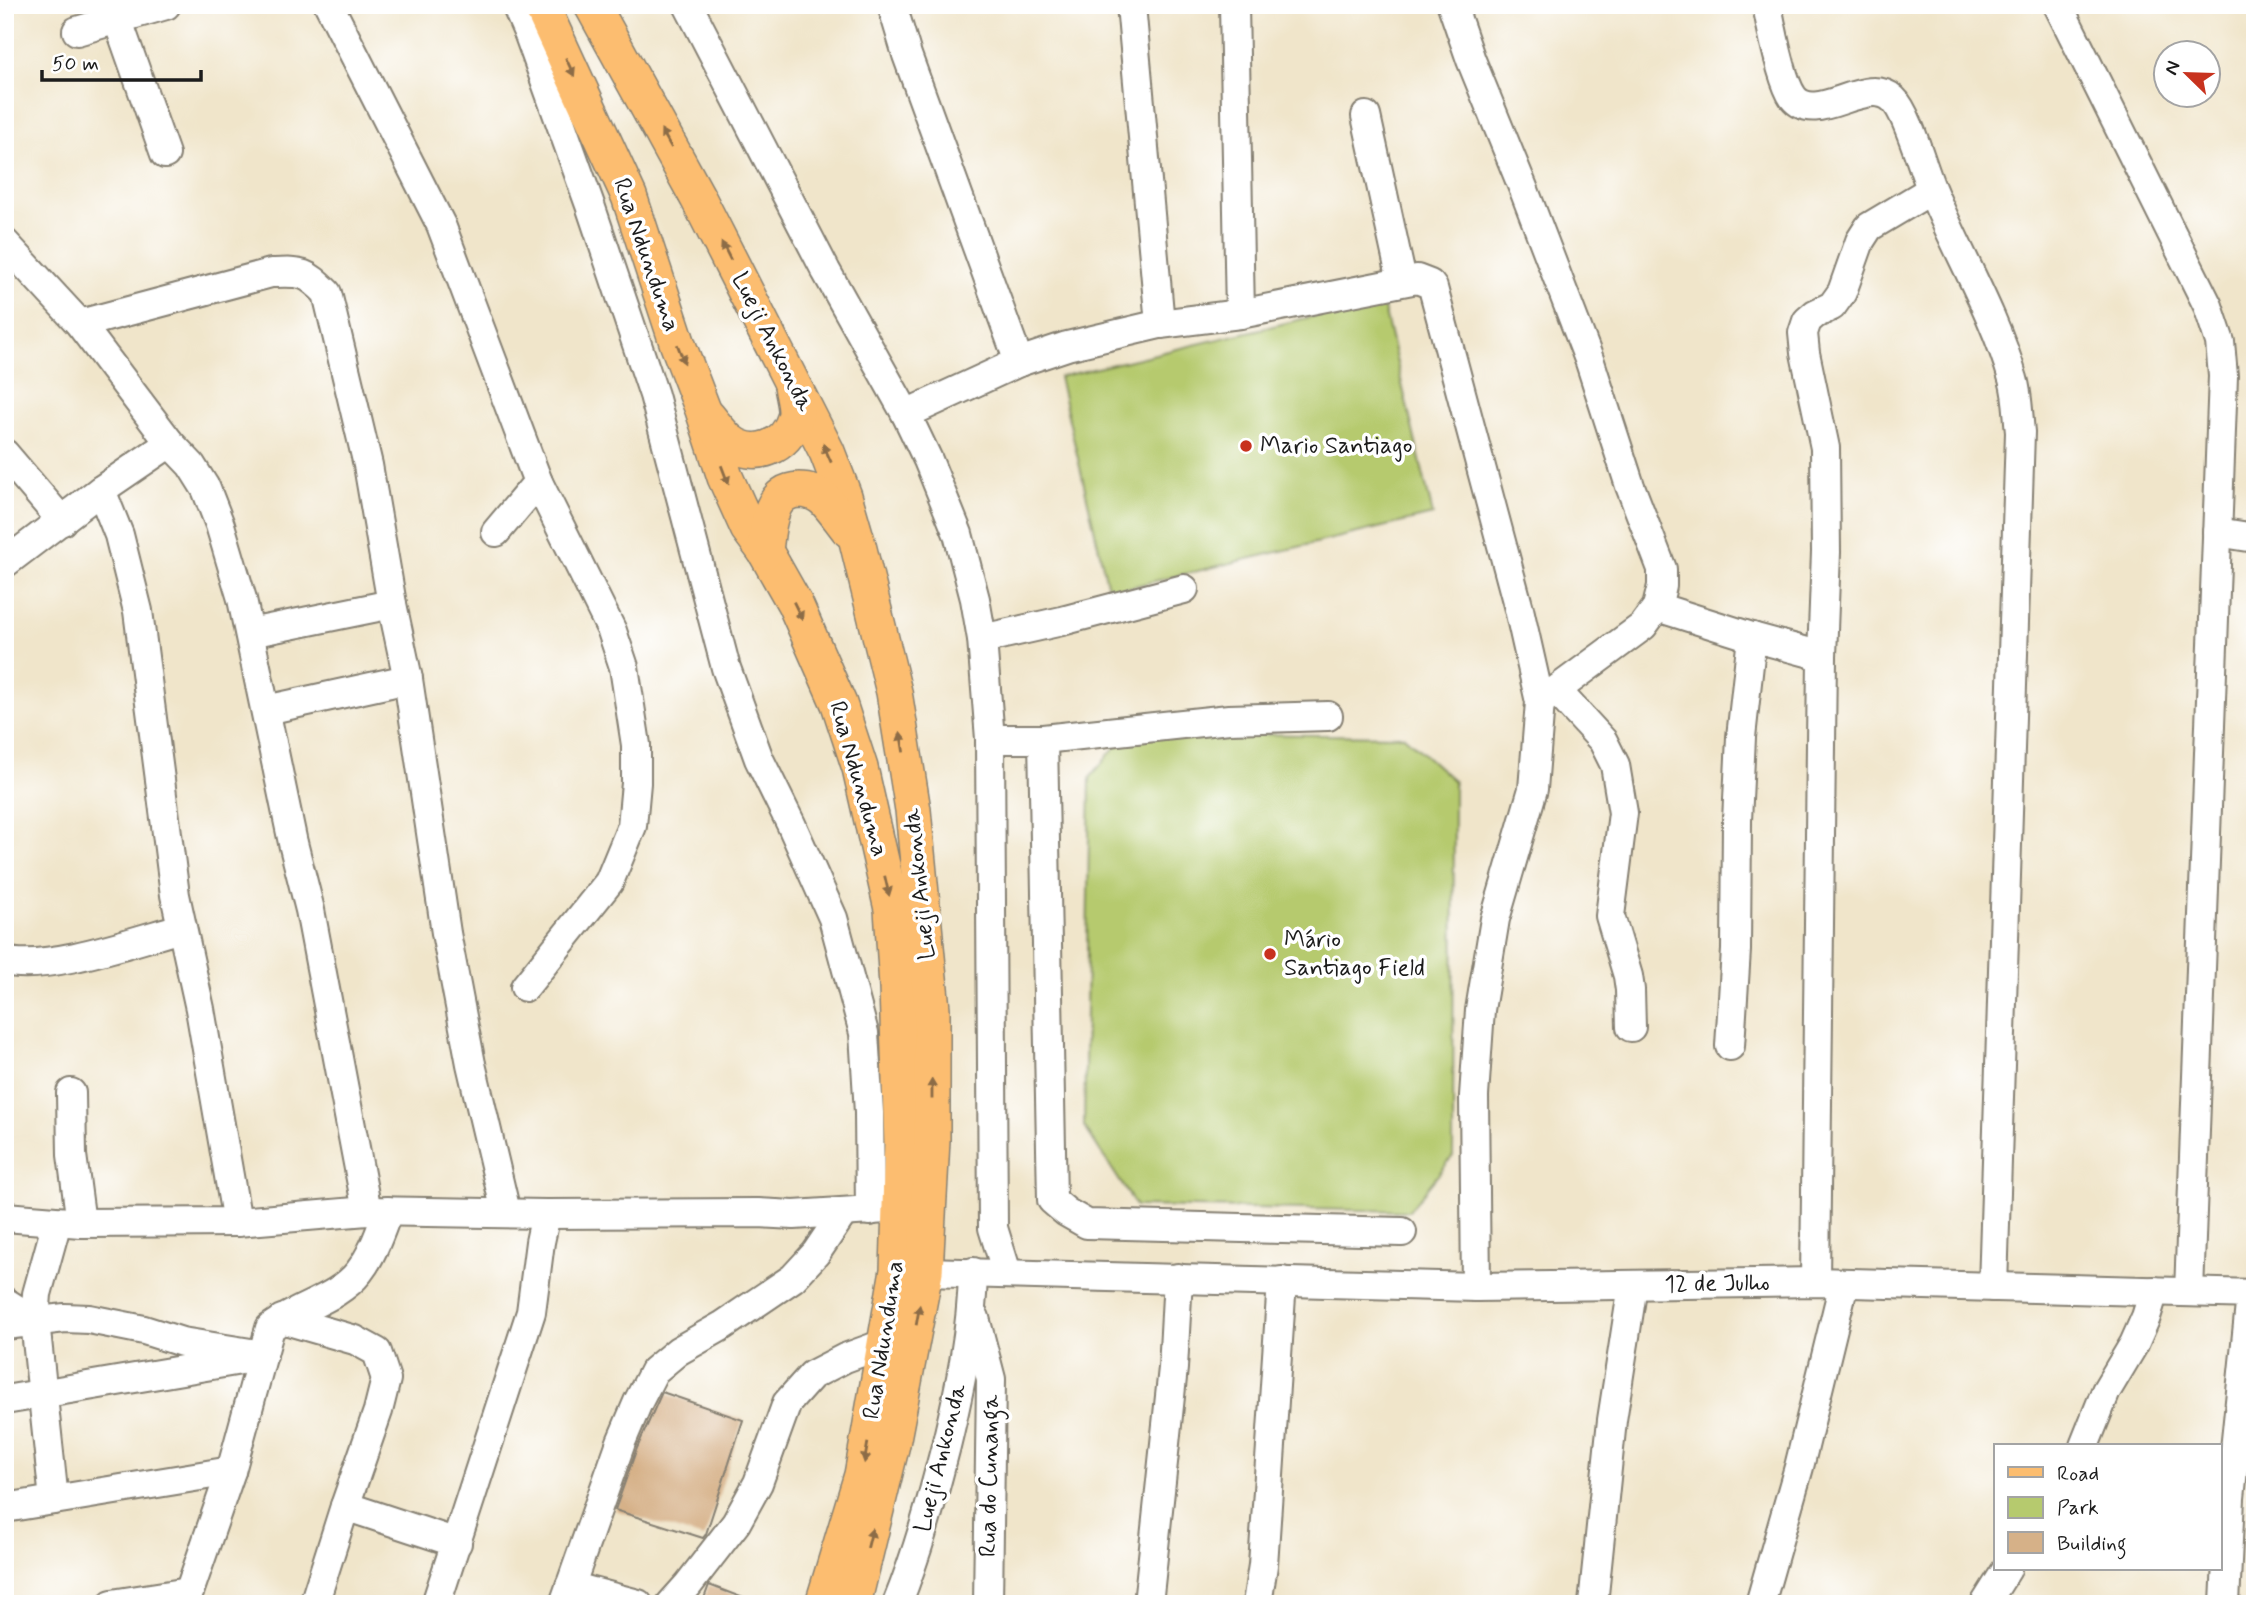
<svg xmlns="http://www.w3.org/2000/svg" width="2260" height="1609" viewBox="0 0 2260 1609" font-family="Mynerve,sans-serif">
<rect width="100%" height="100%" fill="#fff"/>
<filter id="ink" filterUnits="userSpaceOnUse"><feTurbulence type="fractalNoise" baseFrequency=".0143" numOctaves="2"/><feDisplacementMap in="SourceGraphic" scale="14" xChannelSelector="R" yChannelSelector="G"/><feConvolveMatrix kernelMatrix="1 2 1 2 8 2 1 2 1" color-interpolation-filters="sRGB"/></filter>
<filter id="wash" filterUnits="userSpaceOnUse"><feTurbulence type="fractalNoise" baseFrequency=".00686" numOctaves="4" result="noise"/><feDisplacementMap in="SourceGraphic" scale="28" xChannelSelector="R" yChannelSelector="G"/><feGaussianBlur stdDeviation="1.57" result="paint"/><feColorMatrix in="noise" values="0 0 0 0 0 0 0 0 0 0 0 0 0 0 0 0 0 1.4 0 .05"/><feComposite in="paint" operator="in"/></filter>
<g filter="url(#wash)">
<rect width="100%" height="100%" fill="#f0e5ca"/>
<!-- green -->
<g fill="#b6ca6e" stroke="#697345" stroke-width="2">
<path d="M1382,300L1433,515L1109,592L1059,377Z"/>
<path d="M1126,733L1404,736L1454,781L1453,1156L1409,1211L1136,1206L1084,1126L1090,778Z"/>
</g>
<g id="blocks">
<!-- building -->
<g fill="#d6b188">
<path d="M662,1392L743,1420L706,1534L703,1538L615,1510L637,1448Z"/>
<path d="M709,1585L754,1602L753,1604H702Z"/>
</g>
</g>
</g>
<g filter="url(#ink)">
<use href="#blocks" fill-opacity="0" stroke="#868073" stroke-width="2"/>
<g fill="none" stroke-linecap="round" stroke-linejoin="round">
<!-- minor casing -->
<g stroke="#868073" stroke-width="32">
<g id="minor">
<path d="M329,5L441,225L538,482L612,631L624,667L636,745V783L632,826L609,882L525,987"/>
<path d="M516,5L529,35L590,205L654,395L726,668L759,759L791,824L833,918L864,1033L869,1113L870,1211"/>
<path d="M688,5L826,271L906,414L928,460L958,534L975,599L982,639L990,739L993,1228L1007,1273"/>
<path d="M892,5L907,55L1019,362"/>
<path d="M1131,5L1160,324"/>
<path d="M1234,5L1240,314"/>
<path d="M1452,5L1471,60L1524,190L1590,362L1630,486L1662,569V586L1657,607L1643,626L1540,702"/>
<path d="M1767,5C1771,26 1782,82 1793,97C1816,127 1866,74 1893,99C1908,113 1922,167 1931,188C1957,252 1994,312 2013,379C2018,395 2018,415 2020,432L1993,1287"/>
<path d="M2058,5L2208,306L2220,342L2223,376L2189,1292"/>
<path d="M118,21L165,154"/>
<path d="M77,31L166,5"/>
<path d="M1366,116L1402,281"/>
<path d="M5,243L80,324L170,443L191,465L206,489L220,525L242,599L293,843L310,910L367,1211"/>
<path d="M80,324L271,273C302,272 305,271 327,293L368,465L392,604L408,679L446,933L471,1064L506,1212"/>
<path d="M906,414L1019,362L1067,346L1160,324L1240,314L1417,279L1430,284L1433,288L1519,609L1540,702L1533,789L1495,919L1480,1010L1474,1096L1476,1287"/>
<path d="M5,454L62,521"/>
<path d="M101,490L119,535L138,611L175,895L200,1009L237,1222"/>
<path d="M496,532L538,482"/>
<path d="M2217,532L2255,538"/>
<path d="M5,563L101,490L170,443"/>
<path d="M1657,607L1752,637L1822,656"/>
<path d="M250,633L392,604"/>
<path d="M982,639L1062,621L1184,589"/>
<path d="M1557,691L1603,741L1615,765L1623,813L1610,916L1628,976L1630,990L1631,1027"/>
<path d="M266,710L408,679"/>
<path d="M990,739H1043L1229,719L1328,716"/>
<path d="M1043,739L1052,1200L1066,1212L1087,1224L1402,1232"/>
<path d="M5,961C47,972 137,940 181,928"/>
<path d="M1730,1046L1736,950L1737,821L1741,737L1752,637"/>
<path d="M71,1093L72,1155L81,1223"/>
<path d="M5,1217L81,1223L237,1222L367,1211L546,1214L758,1213L794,1215L887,1209"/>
<path d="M925,1272L1476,1287L1815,1282L2255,1294"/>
<path d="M1815,1282L1822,656L1826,552L1825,448L1805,353L1803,333L1807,321L1815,314L1832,306L1842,292L1860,241L1869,227L1931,190"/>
<path d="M5,1302L35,1321"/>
<path d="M975,1318L991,1379L988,1604"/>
<path d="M282,1319L355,1340L377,1352L386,1379L378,1411L345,1506L314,1604"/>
<path d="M5,1325L65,1318L89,1319L144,1330L182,1342L263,1355"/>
<path d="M5,1400L247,1359"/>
<path d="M2084,1446L2106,1391L2134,1344L2146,1317L2154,1291"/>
<path d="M54,1500L35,1321L37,1294L57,1222"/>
<path d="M345,1506L457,1543"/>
<path d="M5,1508L231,1471"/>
<path d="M570,1586L638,1604"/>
<path d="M112,1604L189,1592"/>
<path d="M185,1604L231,1471L270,1328C297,1307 338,1299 359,1272C373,1254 380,1232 388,1211"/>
<path d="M436,1604L531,1312L540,1242L546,1214"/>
<path d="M564,1604L621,1442L638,1402L654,1371L678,1351L722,1326L793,1278L816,1253L843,1213"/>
<path d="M671,1604L688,1585L736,1523L758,1483L787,1403L812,1375L845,1358L886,1343"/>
<path d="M897,1604C918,1552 932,1500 946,1446C960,1388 972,1331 973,1272"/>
<path d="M1148,1604L1173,1368L1178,1278"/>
<path d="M1257,1604L1263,1565L1282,1281"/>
<path d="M1593,1604L1612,1420L1633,1285"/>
<path d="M1760,1604L1799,1467L1844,1283"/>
<path d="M1985,1604L2007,1569"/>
<path d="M2225,1604L2230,1498L2251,1295"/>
</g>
</g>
<!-- major casing -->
<g stroke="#868073" stroke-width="38">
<g id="major">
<path d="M541,5L629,196L678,345L703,410L725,477L748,528L765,551L795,604L839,704L860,768L892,909L897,987L902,1143L898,1270L862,1475L823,1604"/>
<path d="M592,5L698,198L827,452L844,496L857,541L894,692L913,810L932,1009V1140L925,1272L892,1444L853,1604"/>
<path d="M707,416C714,424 721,434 729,441C754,461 787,447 795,418C798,409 793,395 792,385"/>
<path d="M765,551C768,529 768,491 799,490C808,490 817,493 824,499C833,508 841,520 849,530"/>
</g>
</g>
<!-- minor -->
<use href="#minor" stroke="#fff" stroke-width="28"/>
<!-- major -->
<use href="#major" stroke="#fcbd6f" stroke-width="35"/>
</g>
<!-- one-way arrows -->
<defs><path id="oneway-solid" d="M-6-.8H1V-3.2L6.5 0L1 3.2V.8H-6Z" transform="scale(1.75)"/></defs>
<g fill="#8c6c46">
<use href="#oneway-solid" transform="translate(570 67) rotate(65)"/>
<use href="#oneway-solid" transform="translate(666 138) rotate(-119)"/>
<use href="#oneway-solid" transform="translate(726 251) rotate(-117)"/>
<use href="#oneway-solid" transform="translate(681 354) rotate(69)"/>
<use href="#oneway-solid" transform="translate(827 453) rotate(-114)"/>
<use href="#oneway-solid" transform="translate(725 475) rotate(69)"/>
<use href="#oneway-solid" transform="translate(798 611) rotate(64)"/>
<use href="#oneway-solid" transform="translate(902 742) rotate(-99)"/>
<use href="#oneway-solid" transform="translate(887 886) rotate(77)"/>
<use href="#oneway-solid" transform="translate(932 1089) rotate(-90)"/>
<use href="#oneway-solid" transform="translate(918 1315) rotate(-80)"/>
<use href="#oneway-solid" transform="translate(866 1453) rotate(100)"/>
<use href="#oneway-solid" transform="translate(870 1538) rotate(-76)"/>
</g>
</g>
<!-- markers -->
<g fill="#c8321e" stroke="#fff" stroke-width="2.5">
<circle cx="1246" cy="446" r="7"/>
<circle cx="1270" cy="954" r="7"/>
</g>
<g text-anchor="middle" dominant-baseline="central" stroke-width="7" stroke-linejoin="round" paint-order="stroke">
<!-- street labels -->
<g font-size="24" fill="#1c1c1c" stroke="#fff">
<text transform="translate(646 255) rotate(71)">Rua Ndunduma</text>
<text transform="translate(772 342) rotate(63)">Lueji Ankonda</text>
<text transform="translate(858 779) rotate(74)">Rua Ndunduma</text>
<text transform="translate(920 884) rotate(-96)">Lueji Ankonda</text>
<text transform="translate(1717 1284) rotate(-1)">12 de Julho</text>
<text transform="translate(884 1340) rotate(-81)">Rua Ndunduma</text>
<text transform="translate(941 1458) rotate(-76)">Lueji Ankonda</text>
<text transform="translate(990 1476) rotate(-89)">Rua do Cunanga</text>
</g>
<!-- poi labels -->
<g font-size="24" fill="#1c1c1c" stroke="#fff" text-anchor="start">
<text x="1260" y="446">Mario Santiago</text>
<text x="1284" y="940">Mário<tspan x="1284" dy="28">Santiago Field</tspan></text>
</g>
</g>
<!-- margin -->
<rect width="2260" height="1609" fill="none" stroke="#fff" stroke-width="28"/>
<!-- legend -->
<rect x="1994" y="1444" width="228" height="126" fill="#ffffff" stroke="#a4a4a4" stroke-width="2"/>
<rect x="2008" y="1467" width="35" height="10" fill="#fcbd6f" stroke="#a4a4a4" stroke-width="2"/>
<text x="2057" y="1480" font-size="21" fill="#1c1c1c">Road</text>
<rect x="2008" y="1497" width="35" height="21" fill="#b6ca6e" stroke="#a4a4a4" stroke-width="2"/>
<text x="2057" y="1514" font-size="21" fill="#1c1c1c">Park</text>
<rect x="2008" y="1532" width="35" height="21" fill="#d6b188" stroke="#a4a4a4" stroke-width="2"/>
<text x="2057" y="1550" font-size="21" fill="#1c1c1c">Building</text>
<!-- north arrow -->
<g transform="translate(2187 74) rotate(293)"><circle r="33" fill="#ffffff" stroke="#a4a4a4" stroke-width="2"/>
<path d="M0-5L12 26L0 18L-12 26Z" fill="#c8321e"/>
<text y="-10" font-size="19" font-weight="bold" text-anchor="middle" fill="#1c1c1c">N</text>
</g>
<!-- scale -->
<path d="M42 70v10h159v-10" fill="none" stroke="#1c1c1c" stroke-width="3.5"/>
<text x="52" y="70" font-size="21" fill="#1c1c1c" stroke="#ffffff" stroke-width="5" paint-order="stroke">50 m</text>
</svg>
